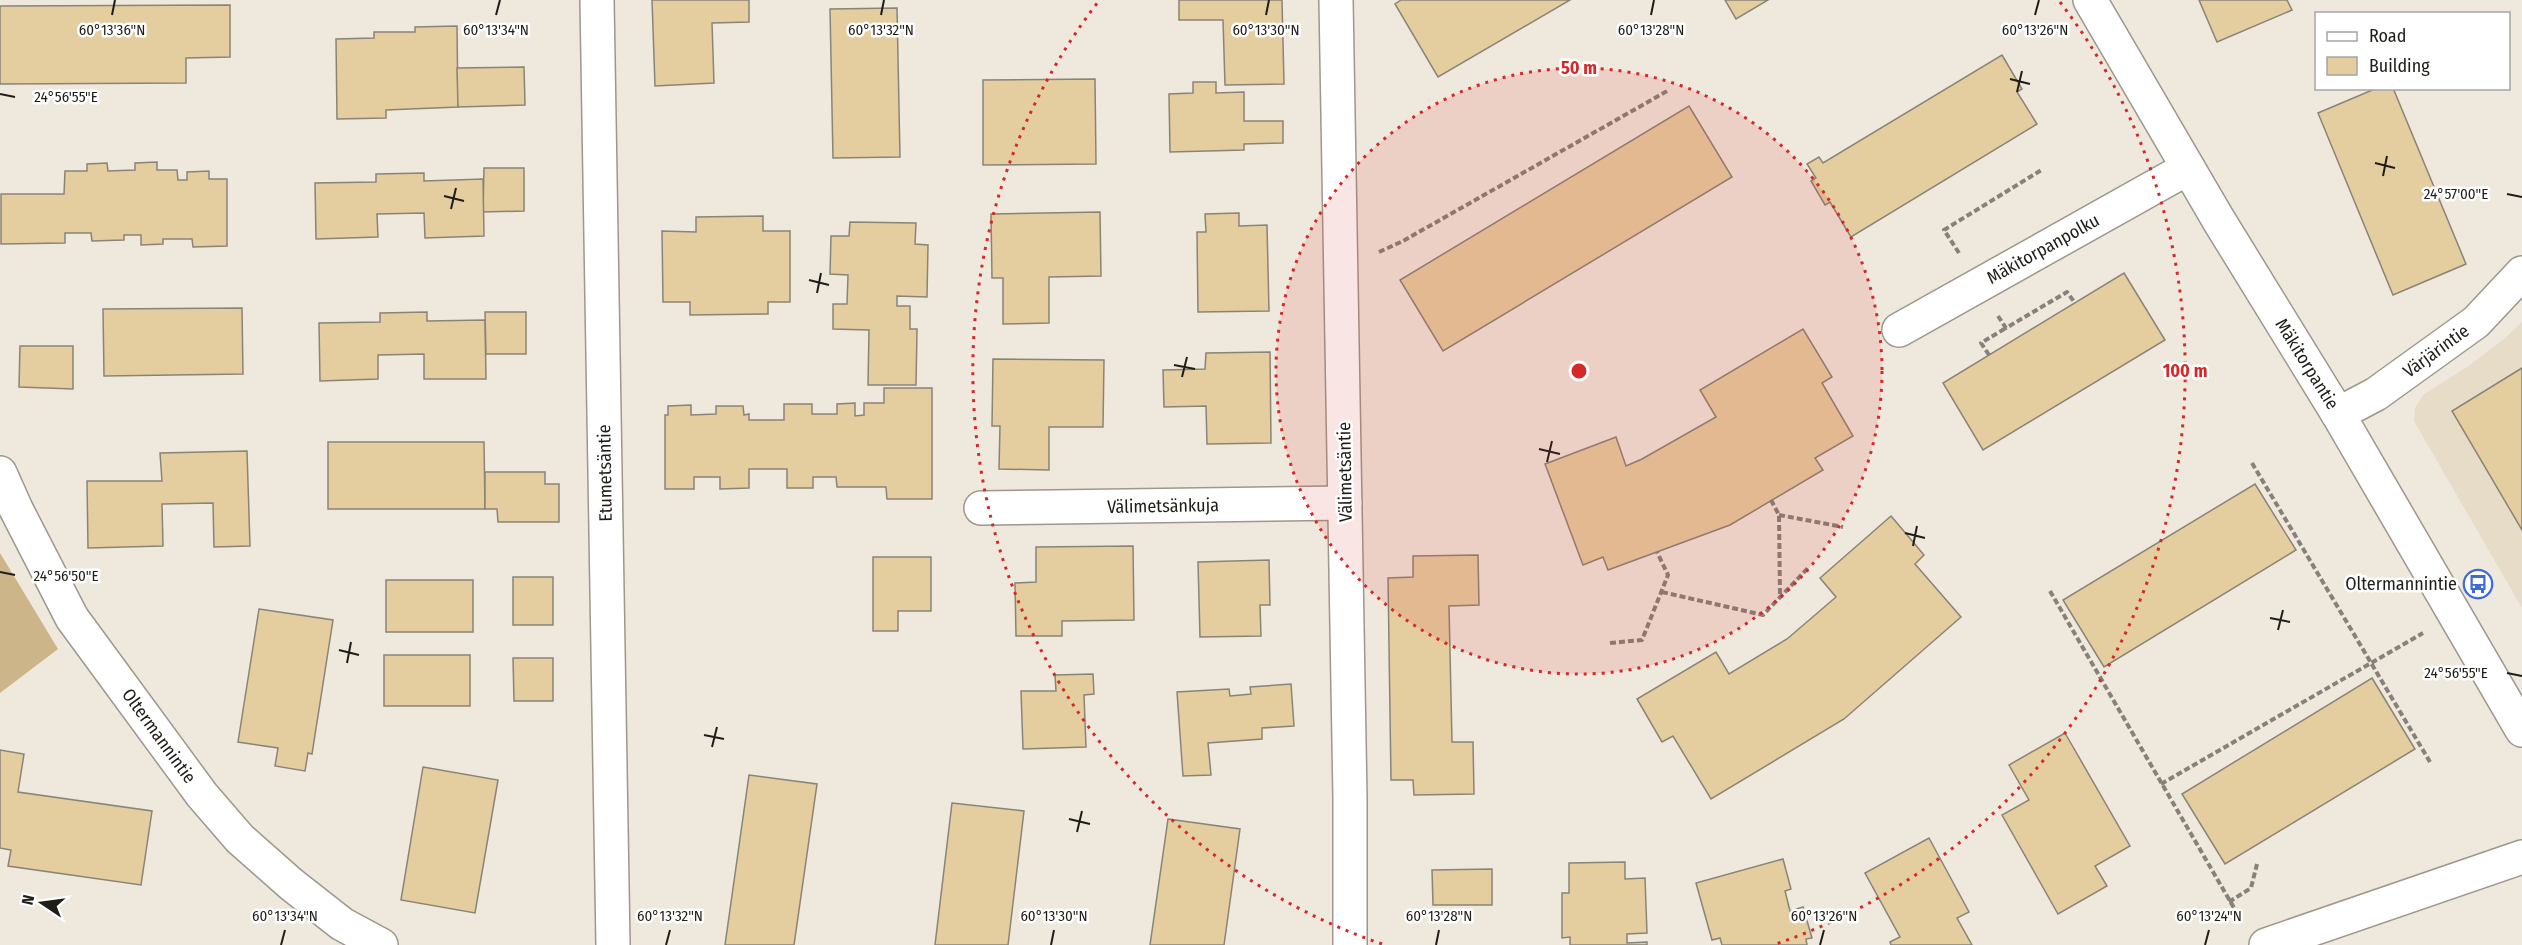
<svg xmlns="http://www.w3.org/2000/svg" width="2522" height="945" viewBox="0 0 2522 945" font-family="'Fira Sans Condensed',sans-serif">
<rect width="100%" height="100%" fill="#efe8dc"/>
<!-- built -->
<path fill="#e6dcc8" d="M2522,322V608L2414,421L2415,408L2423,395L2470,365L2504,339Z"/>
<!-- forest -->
<path fill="#ccb588" d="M0,553L58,649L0,693Z"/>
<!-- building -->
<g fill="#e4cd9f" stroke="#8a8478" stroke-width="1.5">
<path d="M652,0H749V22L712,23L714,83L655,86Z"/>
<path d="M1179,0H1282L1284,84L1225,85L1223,20H1179Z"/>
<path d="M1401,0H1570L1438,77L1395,4Z"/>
<path d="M1725,0H1768L1736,19Z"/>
<path d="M2199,0H2287L2292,10L2217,42Z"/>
<path d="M230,5V57L186,58V83L0,84V6Z"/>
<path d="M897,8L900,157L833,158L830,9Z"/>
<path d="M457,26L458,107L386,110V118L337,119L336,39L374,38V32H415V27Z"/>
<path d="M2002,55L2022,89L2017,92L2037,124L1851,237L1830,202L1825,205L1811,181L1816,178L1807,164L1819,157L1823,163Z"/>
<path d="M524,67L525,105L458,107L457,68Z"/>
<path d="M1095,79L1096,164L983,165V80Z"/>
<path d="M1193,82H1216V93L1244,92V121H1283V143L1244,144V150L1170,152L1169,94L1193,93Z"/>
<path d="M2377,88H2393L2466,264L2393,295L2318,113Z"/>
<path d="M1689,106L1732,177L1443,351L1400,280Z"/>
<path d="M157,162V170H177L178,180H187V172L209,171V179H227V246L193,247L192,239H163V244L141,245V235H124V240L92,241L91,233H65V243L1,244V194H64L65,171H87V164L107,163L108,171L135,170V163Z"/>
<path d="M484,168H524V211L483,212Z"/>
<path d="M424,173V181L483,179L484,236L425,238L424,213L377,214L378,237L316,239L315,183L376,182V174Z"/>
<path d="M1100,212L1101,276L1049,277V323L1003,324V278H992L991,214Z"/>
<path d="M1239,213V226L1267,225L1269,311L1198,312L1197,232H1206L1205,214Z"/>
<path d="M763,216V231H790V302H768V314L690,315V302H663L662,231L696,232V217Z"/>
<path d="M850,222L916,223L915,244L928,245L927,297L897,296V306H910V329H917L916,385H868L869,330L833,329V304H847L848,275L830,274L831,236H849Z"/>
<path d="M2124,273L2165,340L1983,450L1943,383Z"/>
<path d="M242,308L243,374L104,376L103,309Z"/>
<path d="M427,312V321L485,320L486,379H424V354L378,355V379L320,381L319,323L380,322V313Z"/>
<path d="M485,312H526V354H486Z"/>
<path d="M1803,329L1832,377L1822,383L1853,436L1815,458L1823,470L1730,525L1608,570L1603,557L1583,565L1545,464L1616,437L1626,466L1642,459L1716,417L1700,390Z"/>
<path d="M20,346H73V389L19,387Z"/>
<path d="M1270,352L1271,443L1207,444L1206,406L1164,407L1163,370L1205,369L1206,353Z"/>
<path d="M993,359L1104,360L1103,427H1049V470L999,469L1000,426H992Z"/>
<path d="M2522,368V530L2452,411Z"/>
<path d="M884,388H932V499H887L886,487H837L836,477H813V488H787V469H749V488L720,489V477H694V489H665V415H668V406L691,405V415L716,414V406H743L744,415L749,414V420H784V404H812V414H837V404L855,403V416L864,415V403H884Z"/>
<path d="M328,442H484L485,509H328Z"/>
<path d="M247,451L250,546L214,547L213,503L162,504L163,546L88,548L87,481H162L160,453Z"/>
<path d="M485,472H545V484H559V522H498L497,509H485Z"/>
<path d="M2255,484L2296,550L2104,667L2063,600Z"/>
<path d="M1891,516L1924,555L1915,564L1961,617L1844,719L1711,799L1673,736L1662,742L1637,699L1716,652L1729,674L1787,639L1836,597L1820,578Z"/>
<path d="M1133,546L1134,620L1062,621V636H1016L1015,583L1036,582V547Z"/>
<path d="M1478,555L1479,605L1449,606L1452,742H1473L1474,794L1414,795L1413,780H1391L1388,578L1413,577V556Z"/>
<path d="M873,557H931V611H898V631H873Z"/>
<path d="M1269,560L1270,605H1260L1261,636L1200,637L1198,562Z"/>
<rect x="513" y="577" width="40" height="48"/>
<rect x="386" y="580" width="87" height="52"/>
<path d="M259,609L333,620L312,754L308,753L305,771L275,766L278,748L238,742Z"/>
<rect x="384" y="655" width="86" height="51"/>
<path d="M513,658H553V701H514Z"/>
<path d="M1093,674L1094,694L1084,695L1086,747L1023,749L1021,691H1056L1055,675Z"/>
<path d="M2372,678L2415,749L2225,864L2182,794Z"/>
<path d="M1291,684L1294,726L1262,728V739L1208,743L1211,775L1183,776L1177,692L1229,689L1230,696L1251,694L1250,687Z"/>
<path d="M2065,733L2130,846L2095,866L2107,886L2058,914L2002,815L2029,800L2009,765Z"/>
<path d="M0,750L24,754L18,792L152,811L141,885L8,866L11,850L0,848Z"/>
<path d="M423,767L498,780L475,913L401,900Z"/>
<path d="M749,775L817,784L794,945H725Z"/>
<path d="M952,803L1024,811L1008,945H935Z"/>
<path d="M1168,819L1240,829L1224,945H1150Z"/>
<path d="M1929,838L1969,912L1957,918L1972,945H1891L1890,942L1900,937L1865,873Z"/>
<path d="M1783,859L1791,889L1785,891L1790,911L1803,907L1812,938L1806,939L1807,945H1722L1720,938L1712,940L1696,883Z"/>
<path d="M1625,862V879L1645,878L1647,933L1627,934V943L1647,942V945H1570V937L1562,938V893H1569V863Z"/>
<path d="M1492,869V905H1433L1432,870Z"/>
</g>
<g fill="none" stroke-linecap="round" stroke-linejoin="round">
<!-- minor casing -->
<g stroke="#9e978b" stroke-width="36">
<g id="minor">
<path d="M597,0L613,945"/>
<path d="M1336,0L1350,798V945"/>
<path d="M2090,0L2218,219L2338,414L2522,730"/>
<path d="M1899,330L2188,168"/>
<path d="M2338,414L2376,394L2476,322L2522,273"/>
<path d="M0,473L16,509L72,618L202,795L240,839L291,884L342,924L381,945"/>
<path d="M981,508L1345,503"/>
<path d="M2266,945L2522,857"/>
</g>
</g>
<!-- path -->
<g stroke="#868179" stroke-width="4" stroke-dasharray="6 3" stroke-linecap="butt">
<path d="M1379,252L1403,241L1669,90"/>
<path d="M1959,253L1944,230L2043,169"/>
<path d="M1998,316L2006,328L2067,292L2075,303"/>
<path d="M1989,355L1981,343L2006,328"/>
<path d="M2252,463L2430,762"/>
<path d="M1771,500L1779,515L1780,596"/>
<path d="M1779,515L1843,527"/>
<path d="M2050,591L2241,920"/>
<path d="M1662,592L1763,615L1808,568"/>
<path d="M1610,643L1642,640L1668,575L1657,552"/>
<path d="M2161,784L2423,633"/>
<path d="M2229,902L2251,888L2257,864"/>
</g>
<!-- minor -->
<use href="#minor" stroke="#fff" stroke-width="33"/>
</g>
<!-- ticks -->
<path fill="none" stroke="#1f1d18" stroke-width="2" d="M112,15L115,0M496,15L500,0M881,15L884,0M1266,15L1269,0M1651,15L1654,0M2035,15L2039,0M2010,79L2030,84M2017,92L2022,71M0,94L15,97M2375,163L2395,168M2383,176L2387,156M2507,194L2522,197M444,196L464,201M451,209L456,188M809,280L829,285M817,293L821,273M1174,365L1195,369M1182,377L1187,357M1539,449L1560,454M1547,462L1552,441M1905,533L1925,538M1913,546L1917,526M0,572L15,575M2270,618L2290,622M2278,630L2283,610M339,650L359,655M347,663L351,642M2507,673L2522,676M704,735L724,739M712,747L717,727M1069,819L1090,824M1077,832L1082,811M281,945L285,930M666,945L670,930M1051,945L1054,930M1436,945L1439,930M1820,945L1824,930M2205,945L2209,930"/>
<!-- distance rings -->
<circle cx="1579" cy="371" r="303" fill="#d62828" fill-opacity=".12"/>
<g fill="none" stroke="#d62828" stroke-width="3" stroke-dasharray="3 6">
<circle cx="1579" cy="371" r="303"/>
<path d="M1382 944A606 606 0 0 1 1098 2M2060 2A606 606 0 0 1 1776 944"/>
</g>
<!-- icons -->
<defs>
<g id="bus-ring" transform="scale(1.5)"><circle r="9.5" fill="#fff" stroke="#3c6bdb" stroke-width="1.5"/><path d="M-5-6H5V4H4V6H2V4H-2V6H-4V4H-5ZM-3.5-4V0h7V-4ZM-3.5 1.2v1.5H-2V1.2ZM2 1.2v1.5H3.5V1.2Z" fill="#3c6bdb"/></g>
</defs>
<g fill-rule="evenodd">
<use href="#bus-ring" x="2478" y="584"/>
</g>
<g text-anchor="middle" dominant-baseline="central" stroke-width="5" stroke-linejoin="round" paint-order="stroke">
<!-- street labels -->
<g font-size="18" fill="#1f1d18" stroke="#fff">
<text transform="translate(2043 249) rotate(-29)">Mäkitorpanpolku</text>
<text transform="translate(2436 351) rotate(-36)">Värjärintie</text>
<text transform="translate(2307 364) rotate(58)">Mäkitorpantie</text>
<text transform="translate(1345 472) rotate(-91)">Välimetsäntie</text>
<text transform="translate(605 473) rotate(-91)">Etumetsäntie</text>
<text transform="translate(1163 506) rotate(-1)">Välimetsänkuja</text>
<text transform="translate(159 736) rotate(54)">Oltermannintie</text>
</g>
<!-- poi labels -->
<g font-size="18" fill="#1f1d18" stroke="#fff" text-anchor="end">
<text x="2457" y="584">Oltermannintie</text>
</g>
</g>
<g font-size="15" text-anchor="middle" fill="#1f1d18" stroke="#fff" stroke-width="5" stroke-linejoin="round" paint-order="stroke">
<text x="112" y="35">60°13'36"N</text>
<text x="496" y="35">60°13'34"N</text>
<text x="881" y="35">60°13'32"N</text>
<text x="1266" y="35">60°13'30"N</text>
<text x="1651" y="35">60°13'28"N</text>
<text x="2035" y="35">60°13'26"N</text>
<text x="66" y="102">24°56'55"E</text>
<text x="2456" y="199">24°57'00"E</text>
<text x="66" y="581">24°56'50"E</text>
<text x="2456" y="678">24°56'55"E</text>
<text x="285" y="921">60°13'34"N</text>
<text x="670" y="921">60°13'32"N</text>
<text x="1054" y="921">60°13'30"N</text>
<text x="1439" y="921">60°13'28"N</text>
<text x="1824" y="921">60°13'26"N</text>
<text x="2209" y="921">60°13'24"N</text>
</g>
<circle cx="1579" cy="371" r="9" fill="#d62828" stroke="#fff" stroke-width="3"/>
<g font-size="18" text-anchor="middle" font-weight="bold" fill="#d62828" stroke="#fff" stroke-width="5" stroke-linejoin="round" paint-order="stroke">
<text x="1579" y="74">50 m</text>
<text x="2185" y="377">100 m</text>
</g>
<!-- legend -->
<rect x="2315" y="12" width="195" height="78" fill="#ffffff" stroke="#a5a5a3" stroke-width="1.5"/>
<rect x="2327" y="32" width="30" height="9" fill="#ffffff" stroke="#a5a5a3" stroke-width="1.5"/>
<text x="2369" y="42" font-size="18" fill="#1f1d18">Road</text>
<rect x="2327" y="57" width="30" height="18" fill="#e4cd9f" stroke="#a5a5a3" stroke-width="1.5"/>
<text x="2369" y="72" font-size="18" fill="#1f1d18">Building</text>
<!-- north arrow -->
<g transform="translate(42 903) rotate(283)" stroke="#ffffff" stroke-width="4.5" paint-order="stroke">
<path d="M0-4.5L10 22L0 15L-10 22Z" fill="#1f1d18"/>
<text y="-9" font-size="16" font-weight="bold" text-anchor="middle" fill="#1f1d18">N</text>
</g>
</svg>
